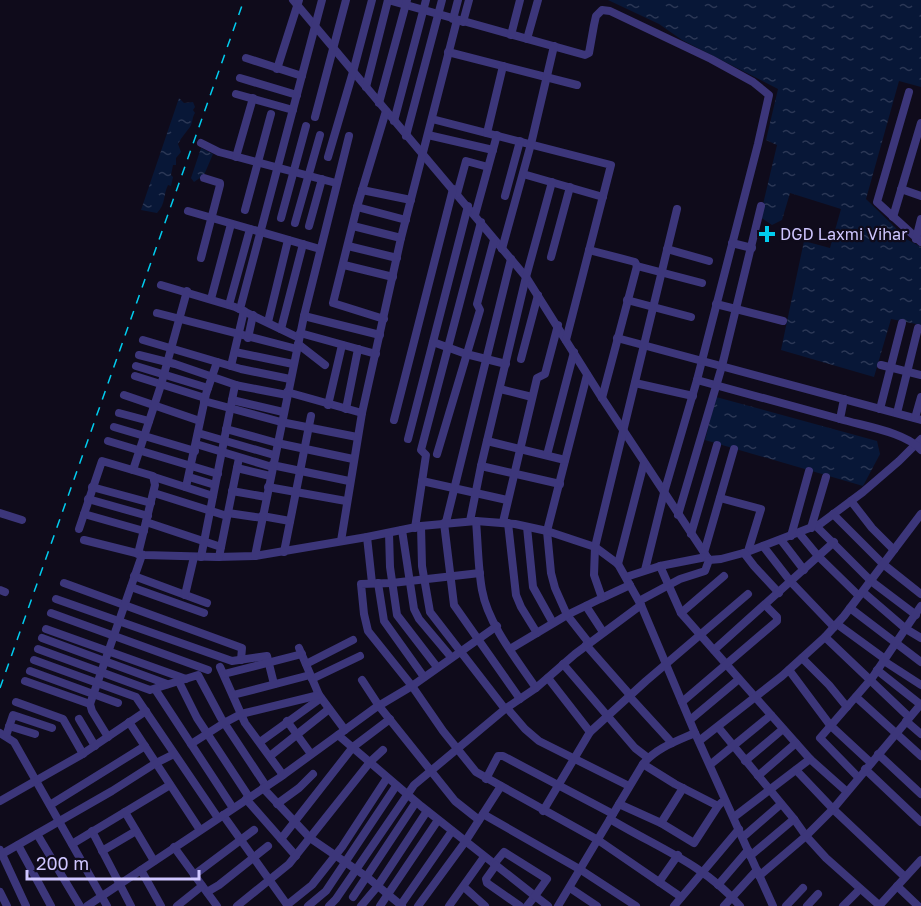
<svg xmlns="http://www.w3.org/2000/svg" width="921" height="906" viewBox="0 0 921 906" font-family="'Golos Text',sans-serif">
<defs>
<pattern id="water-ripples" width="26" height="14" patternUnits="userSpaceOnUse" patternTransform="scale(1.5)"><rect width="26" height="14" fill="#081737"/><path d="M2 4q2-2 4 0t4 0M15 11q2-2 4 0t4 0" fill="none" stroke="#2b3755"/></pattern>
</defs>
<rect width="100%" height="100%" fill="#0f0b1b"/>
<!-- water -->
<g fill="url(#water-ripples)">
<path d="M608,0H921V87L899,81L866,199L908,240L921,247V325L891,319L874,377L781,350L804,241L830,248L841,209L790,193L782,220L772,225L760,217L777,145L766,140L778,89L682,40L659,24Z"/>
<path d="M179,98L184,103L193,102L195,107L193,110L195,113C192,117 193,122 190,127C186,132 181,138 178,144L181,152L176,158V165H173L171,175L173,177L171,186L168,185C163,195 166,204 157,213L141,210Z"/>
<path d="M201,148L213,154L204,175L194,182L191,178Z"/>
<path d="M716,397L877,441L880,454L863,486L705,440Z"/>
</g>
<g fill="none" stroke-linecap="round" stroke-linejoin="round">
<!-- minor -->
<g stroke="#3c367a" stroke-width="8">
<path d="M293,0L526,277L602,398L709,560L721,559L747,552L820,524L863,492L899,461L921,439"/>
<path d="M388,0L585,55L589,53L594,25L596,16L602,10L610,11L711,59L753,82L769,95L758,144L697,380L664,493L645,570"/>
<path d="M453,19L458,0"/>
<path d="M463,22L469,0"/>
<path d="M511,35L520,0"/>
<path d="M527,39L538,0"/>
<path d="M448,52L577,85"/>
<path d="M246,58L302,76"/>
<path d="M277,69L299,0"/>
<path d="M240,78L297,95"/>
<path d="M366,87L388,0"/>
<path d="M909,92L877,202L921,242"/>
<path d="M236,94L293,110"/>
<path d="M379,103L407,0"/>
<path d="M315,117L346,0"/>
<path d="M432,119L611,165L566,340"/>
<path d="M394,121L426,0"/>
<path d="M487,133L503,66"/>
<path d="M428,135L493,150"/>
<path d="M406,136L442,0"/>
<path d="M201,143L219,152L336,183"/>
<path d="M236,157L253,98"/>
<path d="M328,157L353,72L372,0"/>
<path d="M523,174L603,197"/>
<path d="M901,189L921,196"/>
<path d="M362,190L411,200"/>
<path d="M457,194L466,161L488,167"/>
<path d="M505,196L520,141"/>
<path d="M357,207L406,220"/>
<path d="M245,210L271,114"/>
<path d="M188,211L320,249"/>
<path d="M475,215L497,135"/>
<path d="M893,217L921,123"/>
<path d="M281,218L306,126"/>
<path d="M295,223L320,135"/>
<path d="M309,226L322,179"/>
<path d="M353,226L401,238"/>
<path d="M916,239L921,219"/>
<path d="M732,243L752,248"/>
<path d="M348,246L397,258"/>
<path d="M502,249L531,144L554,46"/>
<path d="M667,249L709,261"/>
<path d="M589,250L635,262L637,266L702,283"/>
<path d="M551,257L570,187"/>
<path d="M201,258L220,185V183L204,178"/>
<path d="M344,265L393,277"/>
<path d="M161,285L235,307L299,338"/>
<path d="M211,299L231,224"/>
<path d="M627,300L691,317"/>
<path d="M716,304L783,321"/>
<path d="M229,305L250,229"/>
<path d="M240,309L322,0"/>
<path d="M157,313L297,349"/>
<path d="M304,316L380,335"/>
<path d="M384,319L333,303L357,207L386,111"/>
<path d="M268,322L288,240"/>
<path d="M281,329L303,244"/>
<path d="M300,333L376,354"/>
<path d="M248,338L253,315"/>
<path d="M617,338L921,420"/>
<path d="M143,340L241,369L290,379"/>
<path d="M433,342L466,354L506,364"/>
<path d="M298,344L325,365"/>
<path d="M235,352L293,364"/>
<path d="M139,355L175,364L236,385"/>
<path d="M521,359L538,295"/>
<path d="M881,365L921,375"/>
<path d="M136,366L208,388"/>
<path d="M231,366L244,311"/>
<path d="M587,375L547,531L551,573L555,588L567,615L589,643"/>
<path d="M135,376L205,398"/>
<path d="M697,380L840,419"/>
<path d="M635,383L693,396"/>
<path d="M500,389L532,397"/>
<path d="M287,392L362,413"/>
<path d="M124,395L200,421"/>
<path d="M602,398L637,266"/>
<path d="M844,399L840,419C863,426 906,432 921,450"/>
<path d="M232,400L283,412"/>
<path d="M204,401L281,422L357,437"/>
<path d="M328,405L342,345"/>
<path d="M346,409L358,349"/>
<path d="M880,409L902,323"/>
<path d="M119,413L149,421"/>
<path d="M897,413L918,328"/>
<path d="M915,418L921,397"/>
<path d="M394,420L453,189"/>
<path d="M114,427L195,451"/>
<path d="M226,429L277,443L353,459"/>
<path d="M198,433L274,455"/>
<path d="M408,439L468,206"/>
<path d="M108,441L218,474"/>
<path d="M487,441L565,460"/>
<path d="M196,444L272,467"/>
<path d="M437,454L480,310L477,304L494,240"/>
<path d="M547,455L574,352"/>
<path d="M272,465L349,481"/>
<path d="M481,466L560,484"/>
<path d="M237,468L270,476"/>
<path d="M133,470L161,385L187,291"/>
<path d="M154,477L213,496"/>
<path d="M189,477L215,485"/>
<path d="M422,481L507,500"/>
<path d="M92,487L151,503"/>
<path d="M186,487L206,394L217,362"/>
<path d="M268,487L346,501"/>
<path d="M232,491L266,497"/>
<path d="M154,493L227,516"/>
<path d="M720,498L761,509L749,548"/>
<path d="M88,499L148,516"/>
<path d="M851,501L872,528L894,550"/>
<path d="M0,513L22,520"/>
<path d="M228,513L262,518"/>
<path d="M84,514L144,531"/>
<path d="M833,514L883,564L921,594"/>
<path d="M678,515L722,366L761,206"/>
<path d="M262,516L290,521"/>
<path d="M470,521L481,466L526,277L552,182"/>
<path d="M476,521C478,544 478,568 482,590C488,624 517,660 536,688"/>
<path d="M146,522L221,547"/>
<path d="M446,522L511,259"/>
<path d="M503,522L537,378L545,374L558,325"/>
<path d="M444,523L454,605L520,699"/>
<path d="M508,523L516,595L521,607L537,633"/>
<path d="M421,526L422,566L430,612L505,709"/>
<path d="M816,526L871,581L916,615"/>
<path d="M527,527L533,587L553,623"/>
<path d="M415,528L426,455L421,450L481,222"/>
<path d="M811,528L826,477"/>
<path d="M79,529L102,461L153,476L155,485L138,554"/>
<path d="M402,530L414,609L419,619L451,657"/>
<path d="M389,533L390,567L397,615L437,667"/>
<path d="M799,533L818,556L859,596"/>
<path d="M691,534L717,445"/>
<path d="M791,536L809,471"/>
<path d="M367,537L372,583"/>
<path d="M84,540L144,555L217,557L255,556L367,537L421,526L476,521L515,524L547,531L595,547L618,564L641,605L695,733L773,906"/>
<path d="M781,540L804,570"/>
<path d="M341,541L362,413L401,238L457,20"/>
<path d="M763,546L791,582L834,627"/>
<path d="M284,552L311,416"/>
<path d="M704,553L734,449"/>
<path d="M744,553L754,566L779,593"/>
<path d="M255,556L304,316L349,136"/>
<path d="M201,557L235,385L287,395"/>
<path d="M219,557L239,458"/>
<path d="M618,564L644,463"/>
<path d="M660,566L681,613L810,759L846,791"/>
<path d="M480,573L392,583L361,584L364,614L368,631L412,686L443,731L476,772L598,840L681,897"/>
<path d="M134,576L207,603"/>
<path d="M626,577L660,566L706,557"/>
<path d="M64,583L242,648L241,660"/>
<path d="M378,583L384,621L424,677"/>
<path d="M131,587L204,613"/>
<path d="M0,590L5,592"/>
<path d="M863,592L906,629L921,638"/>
<path d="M185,595L194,557"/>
<path d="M602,598L630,585"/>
<path d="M56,599L232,661L267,656L274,684"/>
<path d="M639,601L680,579L705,571L709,560"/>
<path d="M586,606L603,632"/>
<path d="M850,608L921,662"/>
<path d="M51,613L208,670"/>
<path d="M681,613L724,576"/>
<path d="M837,624L885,659"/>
<path d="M46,629L186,679"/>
<path d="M825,637L909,717"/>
<path d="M42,638L167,684"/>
<path d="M586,645L630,695"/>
<path d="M299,648L319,695L345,730"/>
<path d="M38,649L150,690L198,675L221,718L266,786"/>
<path d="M510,649L567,615L602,598L594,575L595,547L677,209"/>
<path d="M714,650L834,542"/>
<path d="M802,658L829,685L847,707"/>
<path d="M34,660L136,697L218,818"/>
<path d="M884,661L921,685"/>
<path d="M306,664L353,640"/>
<path d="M563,664L635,748L648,758"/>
<path d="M220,667L245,723L283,775"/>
<path d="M789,670L830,725L871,763"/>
<path d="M877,670L920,704"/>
<path d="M30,671L118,703"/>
<path d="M224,674L302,654"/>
<path d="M548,678L590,732"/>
<path d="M312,679L360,656"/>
<path d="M178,680L197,718L249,797"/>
<path d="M362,680L379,706L455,801L479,820"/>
<path d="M25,681L90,704"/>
<path d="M155,689L233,808"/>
<path d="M233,695L310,675"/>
<path d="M629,696L672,743"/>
<path d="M856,697L921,756"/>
<path d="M16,702L63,719L83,754"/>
<path d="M682,702L777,621V617L765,605"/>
<path d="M507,708L525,729L539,741L629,786"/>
<path d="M79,719L95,746"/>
<path d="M690,720L739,679"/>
<path d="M287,721L311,754"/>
<path d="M906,721L921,734"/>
<path d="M129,722L200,830"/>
<path d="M9,726L35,734"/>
<path d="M718,727L794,819L806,836L826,858L880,906"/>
<path d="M0,733L14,742L107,906"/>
<path d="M338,735L421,806L535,896L527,906"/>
<path d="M6,736L13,715L52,728"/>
<path d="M108,737L92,711L90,704L142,555"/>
<path d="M699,741L782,676L825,637L844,616L921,514"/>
<path d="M260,742L321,698"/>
<path d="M191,744L224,723L241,714L319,695"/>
<path d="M878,754L921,794"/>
<path d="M270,756L329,709"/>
<path d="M745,761L783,729"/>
<path d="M643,764L675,784L718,806L721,803"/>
<path d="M711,764L771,715"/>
<path d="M865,769L921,822"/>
<path d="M796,770L833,809L905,877"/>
<path d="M758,776L796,743"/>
<path d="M858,777L820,738L872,678L921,606"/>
<path d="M486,779L498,756H503L613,814"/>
<path d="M263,788L310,838L367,877L402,906"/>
<path d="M246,799L296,856"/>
<path d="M0,801L81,755L146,711"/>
<path d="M277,804L299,788L313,774"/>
<path d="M619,804L661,823L694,843L718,806"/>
<path d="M50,805L145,746"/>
<path d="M543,811L590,732L646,681L748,594"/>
<path d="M125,812L154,861"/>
<path d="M483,814L581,870L636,906"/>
<path d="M223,815L288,906"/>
<path d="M734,817L810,759"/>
<path d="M610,819C656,847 704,864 740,906"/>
<path d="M661,823L683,788"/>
<path d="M92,831L131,906"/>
<path d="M37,834L80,906"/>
<path d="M743,837L781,804"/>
<path d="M281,839L353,747L390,719"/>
<path d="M72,844L170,785"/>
<path d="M18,845L51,906"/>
<path d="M174,847L217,906"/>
<path d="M0,850L26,906"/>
<path d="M102,851L136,831"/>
<path d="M2,854L112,791L156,763L174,754"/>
<path d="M750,856L794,819"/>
<path d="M494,864L504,852L547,879L535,896L548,906"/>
<path d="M496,865L486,879L487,883L520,906"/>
<path d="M141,870L161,906"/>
<path d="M194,875L254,830"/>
<path d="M759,876L806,836L833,809L921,704"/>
<path d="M659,882L678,855"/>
<path d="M718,885L748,850"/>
<path d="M897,886L918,906"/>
<path d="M464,887L485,906"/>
<path d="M570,888L597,906"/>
<path d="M0,892L7,906"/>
<path d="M207,892L219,885L268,846"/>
<path d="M353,897L416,802"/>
<path d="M287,905L312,885L342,847L387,778"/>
<path d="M87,906L279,778L375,708L412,686L497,626"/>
<path d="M177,906L202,886"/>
<path d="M237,906L289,864L370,762L383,750"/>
<path d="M308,906L326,891L396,786"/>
<path d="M329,906L336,899L414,785L505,709L536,688L575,654L641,605"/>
<path d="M361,906L377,887L427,811"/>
<path d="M380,906L438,820"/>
<path d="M400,906L452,831"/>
<path d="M418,906L465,842L501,786"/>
<path d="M449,906L484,857"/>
<path d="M558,906L643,764C656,748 677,741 695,733"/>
<path d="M674,906L739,829"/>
<path d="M724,906L757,870"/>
<path d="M786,906L803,888"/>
<path d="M807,906L818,894"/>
<path d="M843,906L860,889"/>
<path d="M879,906L921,860"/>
</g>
<!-- rail -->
<path stroke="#01cdef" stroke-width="1.5" stroke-dasharray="9 8" stroke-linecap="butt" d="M0,688L244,0"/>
</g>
<!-- markers -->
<path fill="#01cdef" stroke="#0f0b1b" stroke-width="2" d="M764 225h6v6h6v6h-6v6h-6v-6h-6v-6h6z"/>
<g text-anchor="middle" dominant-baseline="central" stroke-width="4.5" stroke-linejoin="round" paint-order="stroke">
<!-- poi labels -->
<g font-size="16" fill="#cfc6ff" stroke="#0f0b1b" text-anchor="start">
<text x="780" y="234">DGD Laxmi Vihar</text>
</g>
</g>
<!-- scale -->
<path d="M27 870v9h172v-9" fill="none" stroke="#cfc6ff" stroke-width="3"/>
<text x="36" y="870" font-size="18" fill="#cfc6ff" stroke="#0f0b1b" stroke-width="4.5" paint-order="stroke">200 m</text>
</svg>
